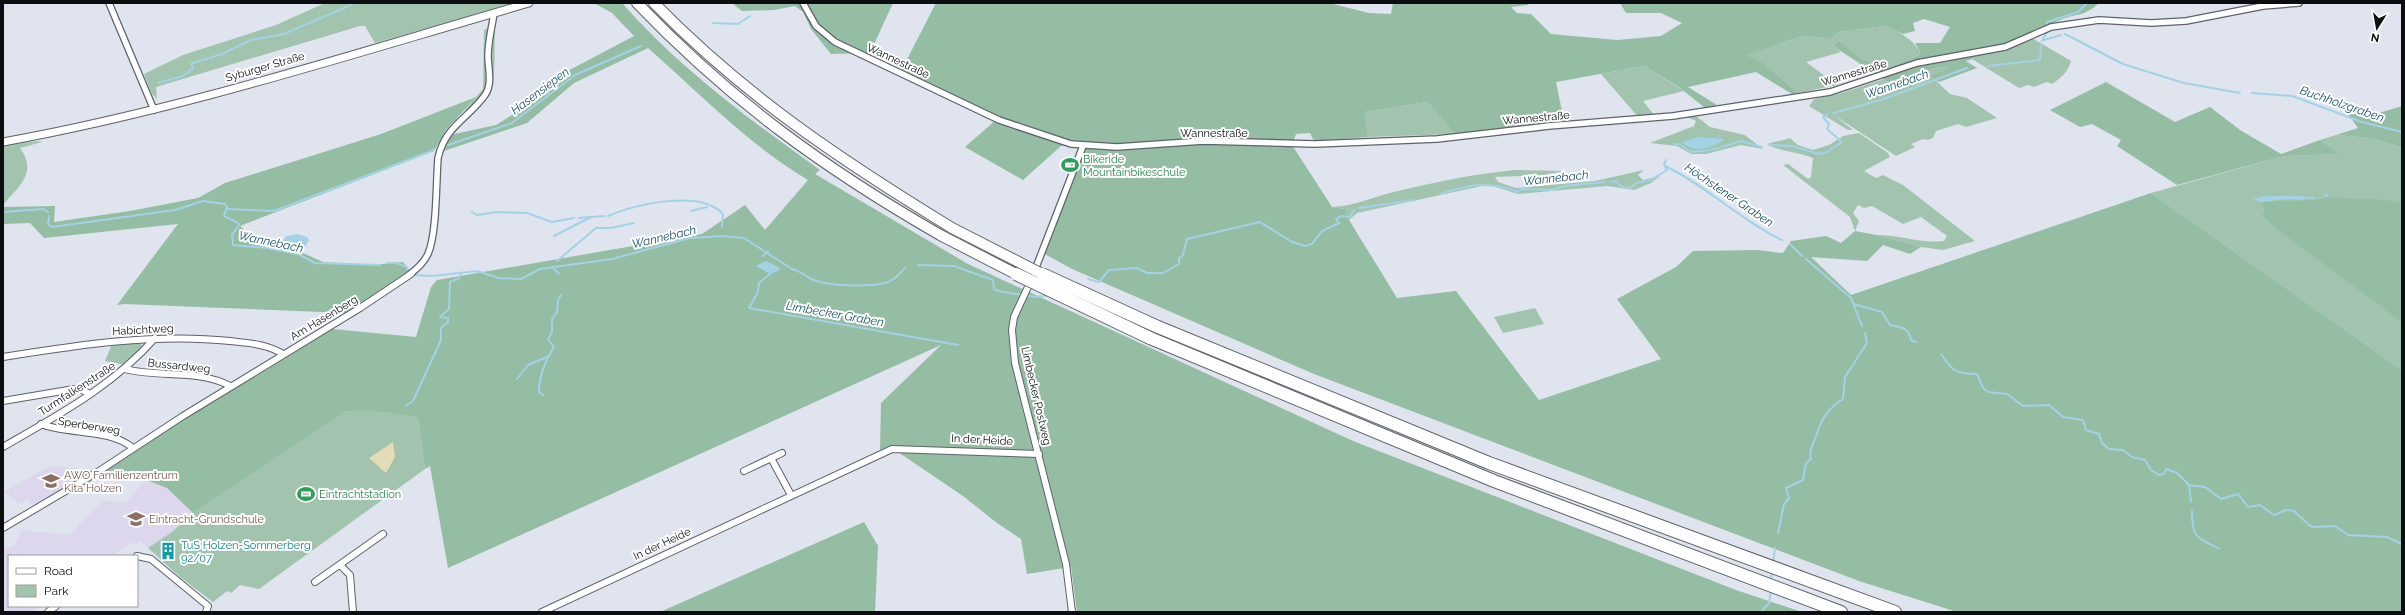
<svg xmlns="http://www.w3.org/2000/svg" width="2405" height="615" viewBox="0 0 2405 615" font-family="Raleway,sans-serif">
<rect width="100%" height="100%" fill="#dfe4ee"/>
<!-- education -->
<g fill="#dcd7ec">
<path d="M50,466L96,470L35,507L27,499L19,504L4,492Z"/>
<path d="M146,480L167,488L193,513L172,532L148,548L141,541L136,545L132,542L113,556H9V606H45L29,612H3V548L14,546L22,530L69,535L103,500L125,503Z"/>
</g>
<!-- green -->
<g fill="#a2c4ae">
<path d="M325,3H516L375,43L365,26H360L156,87L157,99L152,94L144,74L183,55L276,25Z"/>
<path d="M495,25C494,41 497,87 488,97C482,104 473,107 464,111L483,89L484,30Z"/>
<path d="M1885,26C1901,33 1912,38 1921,54L1888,68L1862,59L1839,40L1833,46L1841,52L1806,62L1837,85L1798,93L1764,63L1745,55L1803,36L1832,39L1838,32Z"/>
<path d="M2032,38L2071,61C2068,72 2061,78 2052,84L2047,82L2034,87L2028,85L2019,88L1972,59Z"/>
<path d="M1644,66L1684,91L1643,101L1655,116L1639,118L1601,74Z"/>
<path d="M1939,67L1951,68L1931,76L1950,94L1967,98L1997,118L1966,127L1958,124L1936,131L1933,138L1928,140L1923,139L1911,144L1915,147L1896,156L1834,115L1853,130H1848L1809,106L1814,99L1842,93L1884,79L1888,82Z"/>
<path d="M1427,102L1455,134L1368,137L1365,112Z"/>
<path d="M1695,115L1710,127L1745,135L1763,149L1741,145L1706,154H1691L1677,146L1650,143L1694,126L1696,121L1687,117Z"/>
<path d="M1859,133L1888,153L1890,157L1864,171L1876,178L1883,175L1903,185L1975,241L1943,250L1921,247L1877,235C1901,235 1920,244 1944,241L1947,236L1921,217L1903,224L1872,206L1864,208L1858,205L1853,213L1859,221L1855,231L1850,217L1783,165L1788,164L1808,179L1811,177L1813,158C1799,152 1777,151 1767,144L1790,138L1798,145L1813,150L1829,145L1843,136Z"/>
<path d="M2336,135L2368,138L2402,147V370L2151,193L2284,156L2340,154L2320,140Z"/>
<path d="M39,141L42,142L20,148C38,173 19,186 3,205V145Z"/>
<path d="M1515,170L1564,171L1543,175L1495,177L1498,182L1516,188L1595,181L1644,170L1638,175L1643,180L1660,176L1651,183L1634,190L1607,186L1518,194L1490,185L1482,186L1357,213L1349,220L1346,209L1332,207C1354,206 1373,197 1394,192C1435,182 1474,174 1515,170Z"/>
<path d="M1535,308L1544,324L1503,333L1494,317Z"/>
<path d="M135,342L141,343L142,347L126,365L105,361L112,344Z"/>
<path d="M360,409L387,411L418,418L425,469L259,589L240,585L231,593L227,591L213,602L180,577L148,548L172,532L193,513L329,420L344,412Z"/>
</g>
<!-- forest -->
<g fill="#94bda3">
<path d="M594,3H622C679,68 750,120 820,170L815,174L968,264L1353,441L1736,590L1802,612H1077L1071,567L1027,574L1021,539L997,523L963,496L889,446L880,450L881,403L941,345L448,568L430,466L425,469L418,418C393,413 369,408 344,412L193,513L167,488L146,480L97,476L346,313L124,304L117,305L178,224L44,238L30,223L3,224V207L55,206L54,222L130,211L198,198L225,183L381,134L476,97L446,130L434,151L240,226L254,239L303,253L323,262L372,265L403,262L411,272L332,329L416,337L431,287L437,280L702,234L745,205L765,230L808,180C749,145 699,93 648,48L574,83L527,123L444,151L450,135L496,125L517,112L543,84L634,36L612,13Z"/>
<path d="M732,3H893L870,53L831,54L811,29L803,12L795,6L774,10L742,11Z"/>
<path d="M936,3H1329L1369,13L1391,14L1393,3H1529L1528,5L1511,7L1517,13L1531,14L1551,34L1617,40L1661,36L1682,23L1661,13H1626L1620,3H2099C2084,17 2077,13 2060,20C2029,34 1998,51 1966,61L1977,68L1939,82L1930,76L1950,68L1939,67L1888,82L1833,46L1839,40L1862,59L1888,68L1921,54L1915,43H1940L1950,27L1924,19L1913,23L1915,31L1903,34L1885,26L1838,32L1832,39L1803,36L1746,55L1764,63L1798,93L1792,94L1756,72L1688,87L1717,105L1705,108L1680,88L1644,66L1556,82L1564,121L1455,134L1427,102L1365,112L1368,137L1314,141L1310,133L1296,134L1292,145L1332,207L1346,209L1349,220L1397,298L1456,291L1539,400L1661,359L1617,299L1676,267L1693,251L1757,250L1783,253L1791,241L1826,236L1841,243L1855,231L1877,235L1921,247L1910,254L1883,245L1867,261L1811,257L1851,295L2151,193L2402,370V612H1957L1859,581L1314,374L1072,269L1043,253L1083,146L1070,144L1061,146L1023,180L965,147L997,119L899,75Z"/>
<path d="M2106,82L2175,122L2210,107L2240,130L2281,154L2320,140L2340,154L2284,156L2177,185L2117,146L2121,140L2092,124L2080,127L2050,110Z"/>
<path d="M2352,104L2379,113L2402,106V147L2368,138L2336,135L2358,128L2346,111Z"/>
<path d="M2327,197C2353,200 2377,197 2402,203V322L2274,227L2262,215L2265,211L2262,203L2263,202L2318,200Z"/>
<path d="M864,522L878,546L875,612H660Z"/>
</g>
<!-- sand -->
<path fill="#e5dbb6" d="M393,442L395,457L386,473L369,458Z"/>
<!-- water -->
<g fill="#a3d2e7">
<path d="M1699,137L1724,139V140C1712,148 1694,154 1682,142Z"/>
<path d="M2267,196H2305L2308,198L2300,200L2289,199L2260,202L2253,199Z"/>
<path d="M297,234L307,237L309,240L304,249L299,248L295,244L282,241L287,236Z"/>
<path d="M766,261L780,268L778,271L770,274L756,266Z"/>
</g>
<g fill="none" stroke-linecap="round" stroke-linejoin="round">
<!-- stream -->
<g stroke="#a3d2e7" stroke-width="2">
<path d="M713,23L738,24L750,16"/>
<path d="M2046,27L2047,22L2078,12L2087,3"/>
<path d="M2065,34L2123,64L2184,83L2240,93"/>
<path d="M2044,40L2061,35"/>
<path d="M2042,41L2047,32"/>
<path d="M1988,66L2040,60L2041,45"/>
<path d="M158,83L183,76L193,68L191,64L193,63L222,54L251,40L284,34L355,3"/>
<path d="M2252,93L2292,96L2362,122L2402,132"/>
<path d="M1833,113L1881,100L1967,68"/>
<path d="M1674,144H1679L1691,152L1711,150L1741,141L1762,147"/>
<path d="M448,145L512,123L575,75L641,46"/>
<path d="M1769,145L1792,146L1819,154L1827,152L1842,142L1827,129L1829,124L1823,117L1827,115"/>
<path d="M1665,166C1707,186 1740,220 1782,240"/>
<path d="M1610,182L1616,181L1622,187L1631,188L1636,183L1651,180L1667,170L1664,164L1666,160"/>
<path d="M1440,194C1471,185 1487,180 1518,192L1521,189L1552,190L1564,186L1605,182"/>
<path d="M2325,196L2328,195"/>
<path d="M2308,198H2314"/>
<path d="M1359,208L1415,200"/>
<path d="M227,209L274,211L434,150"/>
<path d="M691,211L707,207"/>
<path d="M3,212L43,209L48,212"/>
<path d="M472,212L477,215L497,212L527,213L552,222L574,218"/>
<path d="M49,216L48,224L52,227L175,210L203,201L225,204L227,207L224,216L238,223L239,225L232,235L233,245L267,248L298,254L315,263L380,265"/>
<path d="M608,216C635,204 701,189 723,214L722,227"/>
<path d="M579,218L604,216"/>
<path d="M554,236L591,217"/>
<path d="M1790,244L1802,256"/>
<path d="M763,256L768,251"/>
<path d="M1806,259L1851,298L1862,326"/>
<path d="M557,261L596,228H611L634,223"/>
<path d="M387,263H396L407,267L408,273"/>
<path d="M918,265L954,266L993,280L994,289L998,291L1036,297L1049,295"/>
<path d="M552,267L559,274"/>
<path d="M770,274L759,283L758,292L749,308L958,345"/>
<path d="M414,275L432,276L477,271L499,278L521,279L540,269L612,259L690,238L723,236L744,238L792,269C802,271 808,279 817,281C831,286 870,287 885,283C894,281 899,274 905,268"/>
<path d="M1088,279L1099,282L1109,270L1137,268L1147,273H1163L1179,264V258L1183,255L1187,239L1260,222L1292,242L1305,246L1312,244L1322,231L1339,223L1336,219L1341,216L1350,217L1354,210"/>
<path d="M1853,304L1882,312L1890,325C1901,328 1909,327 1911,340L1916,342"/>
<path d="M1941,354C1953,371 1955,374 1977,374L1983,388L1988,392L2007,394L2023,406L2049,405L2063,417L2083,420L2086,430L2099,434L2102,443L2109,449L2123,450L2132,457L2145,460L2151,470L2159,475L2164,474L2166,469L2177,473L2189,485L2205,487L2221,499L2238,494L2248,507L2260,505L2274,515L2286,510L2294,511L2309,525L2314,527L2335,526L2348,535L2387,537L2402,544"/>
<path d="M517,379L528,365L547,357"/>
<path d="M543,395L539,392C539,375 545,361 554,347L548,339L552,332V319L557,312L558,300L561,295"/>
<path d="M406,406L413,401L441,340V328L448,322V318L440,317L449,309L450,282L459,278L461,274"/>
<path d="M2189,485L2191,502"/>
<path d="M2192,511C2192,539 2196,536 2219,549"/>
<path d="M1778,533L1784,504L1789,498L1786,488L1803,480L1806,463L1811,459C1809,450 1812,447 1815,439C1821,420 1827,409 1843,399L1845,377L1867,343L1865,333"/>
<path d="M1773,563L1775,548"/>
<path d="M1771,581L1772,571"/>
<path d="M1761,612L1769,603L1771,591"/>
</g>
<!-- minor-far1 casing -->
<g stroke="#5e626b" stroke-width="8">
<g id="minor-far1">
<path d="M109,3L154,110"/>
<path d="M803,3L816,26L835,42L999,120L1071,144L1117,147L1203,141L1315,144L1437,139L1549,126L1673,116L1830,92L1917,63L2005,47L2051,27L2099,20L2151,23L2186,21L2263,6L2299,3"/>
<path d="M409,275C417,269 424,263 428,254C437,233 436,183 438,158C445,126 468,119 485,95C493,84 488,68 488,56C488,42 492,27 494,13"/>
<path d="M1033,275L1083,146"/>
</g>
</g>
<!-- minor casing -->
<g stroke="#5e626b" stroke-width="8">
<g id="minor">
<path d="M1034,274L1014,317L1012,330L1015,363L1066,564L1072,612"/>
<path d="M3,357C78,345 154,333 230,341C248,343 267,344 283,354"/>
<path d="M125,369C159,378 199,369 230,386"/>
<path d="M3,401L74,389H80L90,394"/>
<path d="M41,424C69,435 109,428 133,448"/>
<path d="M3,447C58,415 113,386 155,338"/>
<path d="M771,458L791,495"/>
<path d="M744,471L782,453"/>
<path d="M3,528L96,473L183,416L360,308L411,274"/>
<path d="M137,556L151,559L208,606L206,612"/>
<path d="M341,566L350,575L353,612"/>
<path d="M315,582L383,534"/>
<path d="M48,612L56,606"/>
<path d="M542,612L892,449L1039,454"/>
</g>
</g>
<!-- tertiary casing -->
<g stroke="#5e626b" stroke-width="9">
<path id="tertiary" d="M3,142C181,110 355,53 529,3"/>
</g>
<!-- motorway-far1 casing -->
<g stroke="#5e626b" stroke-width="12">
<g id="motorway-far1">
<path d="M637,3C731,101 825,169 942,236"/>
<path d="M654,3C746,97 841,160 952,228"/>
</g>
</g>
<!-- motorway casing -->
<g stroke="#5e626b" stroke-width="14">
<g id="motorway">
<path d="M1158,327L1489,463L1895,612"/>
<path d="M1150,338L1494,481L1841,612"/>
</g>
</g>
<!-- minor-far1 -->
<use href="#minor-far1" stroke="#fff" stroke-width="5.5"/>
<!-- minor -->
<use href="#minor" stroke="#fff" stroke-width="6"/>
<!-- tertiary -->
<use href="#tertiary" stroke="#fff" stroke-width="7"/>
<!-- motorway-far1 -->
<use href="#motorway-far1" stroke="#fff" stroke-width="10"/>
<!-- motorway -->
<use href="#motorway" stroke="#fff" stroke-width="12"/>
<!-- motorway-bridge-far1 casing -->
<g stroke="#5e626b" stroke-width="12" stroke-linecap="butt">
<g id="motorway-bridge-far1">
<path d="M952,228L1044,275"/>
<path d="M942,236L1018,275"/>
</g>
</g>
<!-- motorway-bridge casing -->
<g stroke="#5e626b" stroke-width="14" stroke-linecap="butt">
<g id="motorway-bridge">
<path d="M1016,274L1150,338"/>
<path d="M1042,274L1158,327"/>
</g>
</g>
<!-- motorway-bridge-far1 -->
<use href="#motorway-bridge-far1" stroke="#fff" stroke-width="10"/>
<!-- motorway-bridge -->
<use href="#motorway-bridge" stroke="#fff" stroke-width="12"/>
</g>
<!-- icons -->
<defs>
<g id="stadium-bare" transform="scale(1.38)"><path d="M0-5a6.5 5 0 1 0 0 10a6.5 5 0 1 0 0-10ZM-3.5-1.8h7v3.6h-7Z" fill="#2e9e5b" stroke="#fff" stroke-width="2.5" paint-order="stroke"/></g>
<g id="school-bare" transform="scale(1.38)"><path d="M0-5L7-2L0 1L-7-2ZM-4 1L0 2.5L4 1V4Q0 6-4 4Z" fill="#8d6e63" stroke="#fff" stroke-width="2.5" paint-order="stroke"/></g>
<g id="building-bare" transform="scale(1.38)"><path d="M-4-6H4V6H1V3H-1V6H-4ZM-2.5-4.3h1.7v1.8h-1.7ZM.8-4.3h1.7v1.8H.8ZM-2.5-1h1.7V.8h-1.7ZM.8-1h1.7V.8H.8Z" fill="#0f9aa8" stroke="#fff" stroke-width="2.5" paint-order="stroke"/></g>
</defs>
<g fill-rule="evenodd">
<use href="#stadium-bare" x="1070" y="165"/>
<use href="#school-bare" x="51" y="481"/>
<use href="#stadium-bare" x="306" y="494"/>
<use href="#school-bare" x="136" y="519"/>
<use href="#building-bare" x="168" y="551"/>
</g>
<g text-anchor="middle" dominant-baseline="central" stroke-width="4" stroke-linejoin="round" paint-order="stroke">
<!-- street labels -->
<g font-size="11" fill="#0b0d10" stroke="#fff">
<text transform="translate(898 61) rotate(25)">Wannestraße</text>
<text transform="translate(265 67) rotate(-16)">Syburger Straße</text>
<text transform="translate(1854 73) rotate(-17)">Wannestraße</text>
<text transform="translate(1536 118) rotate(-5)">Wannestraße</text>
<text x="1214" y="133">Wannestraße</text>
<text transform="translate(324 318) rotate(-31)">Am Hasenberg</text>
<text transform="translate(143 330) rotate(-3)">Habichtweg</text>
<text transform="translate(179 366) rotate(6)">Bussardweg</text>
<text transform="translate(77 389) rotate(-33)">Turmfalkenstraße</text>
<text transform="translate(1036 396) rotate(77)">Limbecker Postweg</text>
<text transform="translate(89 426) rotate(9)">Sperberweg</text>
<text transform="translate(982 440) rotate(3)">In der Heide</text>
<text transform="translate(662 544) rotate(-25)">In der Heide</text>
</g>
<!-- leisure labels -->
<g font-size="11" fill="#27864d" stroke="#fff" text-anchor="start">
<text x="1083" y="159">Bikeride<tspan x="1083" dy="13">Mountainbikeschule</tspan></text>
<text x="319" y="494">Eintrachtstadion</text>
</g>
<!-- education labels -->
<g font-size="11" fill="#785e54" stroke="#fff" text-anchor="start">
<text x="64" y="475">AWO Familienzentrum<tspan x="64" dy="13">Kita Holzen</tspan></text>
<text x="149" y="519">Eintracht-Grundschule</text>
</g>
<!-- culture labels -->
<g font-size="11" fill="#0d838f" stroke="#fff" text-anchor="start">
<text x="181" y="545">TuS Holzen-Sommerberg<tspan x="181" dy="13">92/07</tspan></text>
</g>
<!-- water labels -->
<g font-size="12" font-style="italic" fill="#165168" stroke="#fff">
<text transform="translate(1897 84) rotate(-19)">Wannebach</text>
<text transform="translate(540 91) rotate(-37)">Hasensiepen</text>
<text transform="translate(2342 104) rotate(19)">Buchholzgraben</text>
<text transform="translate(1556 178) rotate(-6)">Wannebach</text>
<text transform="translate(1729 195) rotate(34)">Höchstener Graben</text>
<text transform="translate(664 237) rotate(-13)">Wannebach</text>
<text transform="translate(271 242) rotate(12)">Wannebach</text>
<text transform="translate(835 314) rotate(10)">Limbecker Graben</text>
</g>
</g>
<!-- border -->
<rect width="2405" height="615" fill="none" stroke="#0b0d10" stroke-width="8"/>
<!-- legend -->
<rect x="8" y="555" width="130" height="52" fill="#ffffff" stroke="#9d9e9f"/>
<rect x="16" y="568" width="20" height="6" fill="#ffffff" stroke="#9d9e9f"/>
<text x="44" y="575" font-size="12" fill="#0b0d10">Road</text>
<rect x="16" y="585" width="20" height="12" fill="#a2c4ae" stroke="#9d9e9f"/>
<text x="44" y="595" font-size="12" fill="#0b0d10">Park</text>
<!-- north arrow -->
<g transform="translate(2377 28) rotate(191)" stroke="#ffffff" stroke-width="3" paint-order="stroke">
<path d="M0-3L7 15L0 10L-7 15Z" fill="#0b0d10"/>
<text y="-6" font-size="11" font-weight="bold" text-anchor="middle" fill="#0b0d10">N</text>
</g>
</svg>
